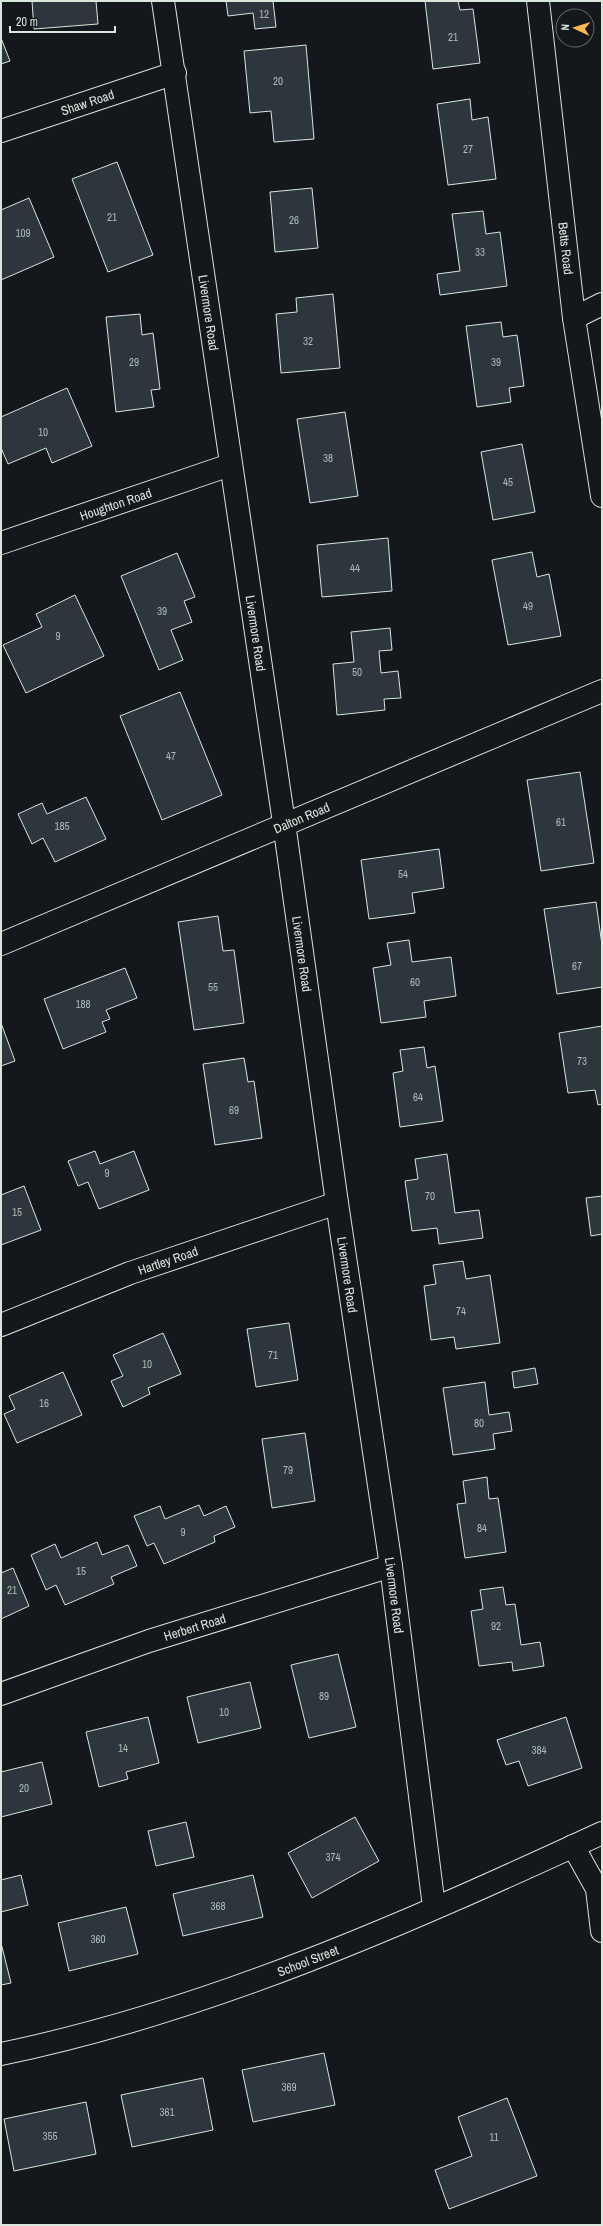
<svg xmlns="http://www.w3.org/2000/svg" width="603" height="2226" viewBox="0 0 603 2226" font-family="'Archivo Narrow',sans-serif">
<rect width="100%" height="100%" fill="#14181c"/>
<!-- building -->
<g fill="#2c363c" stroke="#d8e6dc">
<path d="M32,1H96L98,24L34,29Z"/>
<path d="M226,1H273L276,27L255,29L253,13L228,16Z"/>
<path d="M425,1H458L460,10L473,9L480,63L433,69Z"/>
<path d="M1,38L10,61L1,64Z"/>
<path d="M306,45L314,139L274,142L271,111L250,113L244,51Z"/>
<path d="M470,99L472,120L488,117L496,179L448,185L437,104Z"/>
<path d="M117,162L153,255L108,272L72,179Z"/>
<path d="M312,188L318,248L275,252L270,192Z"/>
<path d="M29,198L54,257L1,280V210Z"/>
<path d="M483,211L486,234L500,232L507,286L440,295L437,274L460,271L452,214Z"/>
<path d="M333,294L340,368L281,373L276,314L297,312L296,298Z"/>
<path d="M140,314L142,335L153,333L160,389L151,390L154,407L116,412L106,317Z"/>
<path d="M501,322L503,337L517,335L524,386L509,388L511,402L477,407L466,326Z"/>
<path d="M67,388L92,446L52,463L46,448L8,464L1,448V417Z"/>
<path d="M345,412L358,496L310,503L297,419Z"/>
<path d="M522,444L535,512L493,520L481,452Z"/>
<path d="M388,538L392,591L322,597L317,545Z"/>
<path d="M532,552L537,577L549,574L561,636L508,645L492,560Z"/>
<path d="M177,553L195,597L184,601L192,622L171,630L183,660L159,670L121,576Z"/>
<path d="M75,595L104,656L26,693L3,645L42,627L36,614Z"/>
<path d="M390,628L392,650L379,651L381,673L398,671L401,698L384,699L385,710L337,715L333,664L354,662L351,632Z"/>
<path d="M180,692L222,795L162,820L120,716Z"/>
<path d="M580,772L594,863L541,871L527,780Z"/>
<path d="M86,797L106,839L55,862L43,838L32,844L18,814L42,803L47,814Z"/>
<path d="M439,849L444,888L412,893L415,913L369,919L361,860Z"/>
<path d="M596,902L602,945V987L557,994L544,909Z"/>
<path d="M218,916L223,951L234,950L244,1023L194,1030L178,922Z"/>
<path d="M409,940L412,962L451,957L456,996L424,1001L426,1017L381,1023L373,968L391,965L387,943Z"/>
<path d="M125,968L137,998L106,1010L110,1019L102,1022L106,1032L63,1049L44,999Z"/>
<path d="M1,1023L15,1061L1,1066Z"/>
<path d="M602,1026V1104L598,1105L595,1090L568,1093L559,1033Z"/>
<path d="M424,1047L427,1068L435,1066L443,1121L400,1127L393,1073L403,1071L400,1050Z"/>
<path d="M244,1058L248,1082L254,1081L262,1138L215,1145L203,1064Z"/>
<path d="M95,1151L100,1164L134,1151L149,1190L99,1209L88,1182L78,1186L68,1161Z"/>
<path d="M447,1154L455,1213L479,1210L483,1238L439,1244L437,1228L412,1231L405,1181L418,1179L415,1159Z"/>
<path d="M24,1186L41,1230L1,1245V1195Z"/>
<path d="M602,1196V1234L591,1236L586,1198Z"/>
<path d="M463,1261L466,1279L490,1275L500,1343L456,1349L454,1337L431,1340L424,1286L436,1284L433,1265Z"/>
<path d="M289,1323L298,1380L256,1387L247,1329Z"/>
<path d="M163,1333L181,1374L148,1388L150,1394L123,1407L111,1381L123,1376L113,1355Z"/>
<path d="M535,1368L538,1384L514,1388L512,1372Z"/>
<path d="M63,1372L82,1415L17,1443L4,1414L15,1409L9,1396Z"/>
<path d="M485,1382L489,1415L509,1412L512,1431L493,1434L495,1449L453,1455L443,1388Z"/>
<path d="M305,1433L315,1501L272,1508L262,1439Z"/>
<path d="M487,1477L489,1499L498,1498L506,1552L465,1558L457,1504L466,1503L463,1481Z"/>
<path d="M199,1505L204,1516L226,1506L235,1527L214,1536L215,1542L164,1564L154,1543L147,1546L134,1516L160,1506L165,1519Z"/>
<path d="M97,1542L102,1555L128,1545L137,1566L111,1577L114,1584L65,1605L56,1585L46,1590L31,1555L55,1544L61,1558Z"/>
<path d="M13,1568L29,1606L1,1619V1573Z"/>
<path d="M503,1587L506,1605L515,1604L521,1645L540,1642L544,1666L513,1671L512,1662L479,1666L471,1611L483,1609L480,1590Z"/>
<path d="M338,1654L356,1727L309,1738L291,1665Z"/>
<path d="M250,1682L261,1728L198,1743L187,1697Z"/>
<path d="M148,1717L159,1763L126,1772L128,1779L99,1787L86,1732Z"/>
<path d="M566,1717L582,1768L528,1786L519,1761L506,1765L497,1740Z"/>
<path d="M42,1762L52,1804L1,1817V1772Z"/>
<path d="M355,1817L379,1861L312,1898L288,1853Z"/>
<path d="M186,1822L194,1857L156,1866L148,1831Z"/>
<path d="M21,1875L28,1905L1,1912V1880Z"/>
<path d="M253,1875L263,1917L183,1936L173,1894Z"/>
<path d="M126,1907L138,1954L69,1971L58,1923Z"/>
<path d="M1,1943L11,1983L1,1985Z"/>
<path d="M324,2053L335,2105L253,2122L242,2070Z"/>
<path d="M203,2078L213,2130L132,2147L121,2095Z"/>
<path d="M507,2098L537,2176L449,2209L435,2170L472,2156L458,2117Z"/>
<path d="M86,2102L96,2154L14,2171L4,2119Z"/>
</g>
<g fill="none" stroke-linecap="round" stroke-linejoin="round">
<!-- minor casing -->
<g stroke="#d8e6dc" stroke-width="24">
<g id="minor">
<path id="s1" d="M163,1L284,823L337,1203L391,1566L434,1907"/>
<path id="s2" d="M538,1L574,318L602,496"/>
<path id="s3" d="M1,131L175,73"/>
<path d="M574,318L602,304"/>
<path id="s4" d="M1,543L230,465"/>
<path id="s5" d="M1,944L602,691"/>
<path id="s6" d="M1,1325L130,1273L337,1203"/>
<path id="s7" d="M1,1694L149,1641L391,1566"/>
<path d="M573,1846L597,1889L602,1931"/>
</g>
</g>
<!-- tertiary casing -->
<g stroke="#d8e6dc" stroke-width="24">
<g id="tertiary">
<path id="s8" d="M1,2054C210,2011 409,1922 602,1833"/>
</g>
</g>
<!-- minor -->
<use href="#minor" stroke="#14181c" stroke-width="22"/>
<!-- tertiary -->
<use href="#tertiary" stroke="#14181c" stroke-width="22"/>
</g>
<g text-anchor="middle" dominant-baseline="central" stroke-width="3" stroke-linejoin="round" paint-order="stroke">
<!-- number labels -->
<g font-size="11" fill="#adbab4">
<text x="264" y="14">12</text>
<text x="453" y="37">21</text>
<text x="278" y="81">20</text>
<text x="468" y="149">27</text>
<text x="112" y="217">21</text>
<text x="294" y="220">26</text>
<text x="23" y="233">109</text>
<text x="480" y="252">33</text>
<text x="308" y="341">32</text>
<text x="134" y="362">29</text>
<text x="496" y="362">39</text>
<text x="43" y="432">10</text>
<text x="328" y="458">38</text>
<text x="508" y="482">45</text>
<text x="355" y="568">44</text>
<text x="528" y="606">49</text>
<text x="162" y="611">39</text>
<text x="58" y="636">9</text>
<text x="357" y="672">50</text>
<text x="171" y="756">47</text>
<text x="561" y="822">61</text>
<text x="62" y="826">185</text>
<text x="403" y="874">54</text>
<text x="577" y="966">67</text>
<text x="415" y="982">60</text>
<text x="213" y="987">55</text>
<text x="83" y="1004">188</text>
<text x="582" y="1061">73</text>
<text x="418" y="1097">64</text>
<text x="234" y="1110">69</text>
<text x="107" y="1173">9</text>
<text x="430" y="1196">70</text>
<text x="17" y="1212">15</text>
<text x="461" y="1311">74</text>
<text x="273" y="1355">71</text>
<text x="147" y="1364">10</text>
<text x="44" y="1403">16</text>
<text x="479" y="1423">80</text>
<text x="288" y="1470">79</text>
<text x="482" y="1528">84</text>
<text x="183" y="1532">9</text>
<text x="81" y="1571">15</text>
<text x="12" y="1590">21</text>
<text x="496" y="1626">92</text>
<text x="324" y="1696">89</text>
<text x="224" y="1712">10</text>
<text x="123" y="1748">14</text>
<text x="539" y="1750">384</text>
<text x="24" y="1788">20</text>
<text x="333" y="1857">374</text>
<text x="218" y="1906">368</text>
<text x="98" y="1939">360</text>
<text x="289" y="2087">369</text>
<text x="167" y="2112">361</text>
<text x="50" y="2136">355</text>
<text x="494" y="2137">11</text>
</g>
<!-- street labels -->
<g font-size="13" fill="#d8e6dc" stroke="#14181c">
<text stroke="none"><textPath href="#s3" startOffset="91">Shaw Road</textPath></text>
<text stroke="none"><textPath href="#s2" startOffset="249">Betts Road</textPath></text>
<text stroke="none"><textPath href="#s1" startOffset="315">Livermore Road</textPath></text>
<text stroke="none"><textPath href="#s4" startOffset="121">Houghton Road</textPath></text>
<text stroke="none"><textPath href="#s1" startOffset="639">Livermore Road</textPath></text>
<text stroke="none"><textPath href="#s5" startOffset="326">Dalton Road</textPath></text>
<text stroke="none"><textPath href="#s1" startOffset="963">Livermore Road</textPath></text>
<text stroke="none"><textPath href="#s6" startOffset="179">Hartley Road</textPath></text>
<text stroke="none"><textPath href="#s1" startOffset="1287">Livermore Road</textPath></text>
<text stroke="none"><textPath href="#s1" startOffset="1611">Livermore Road</textPath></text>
<text stroke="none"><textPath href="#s7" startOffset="205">Herbert Road</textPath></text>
<text stroke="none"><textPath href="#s8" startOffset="321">School Street</textPath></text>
</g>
</g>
<!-- border -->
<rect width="603" height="2226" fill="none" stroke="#d8e6dc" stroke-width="4"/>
<!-- north arrow -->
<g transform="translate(575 28) rotate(274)"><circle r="19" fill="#14181c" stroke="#626a69"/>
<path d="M0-3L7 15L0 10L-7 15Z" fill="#ffb74d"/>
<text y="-6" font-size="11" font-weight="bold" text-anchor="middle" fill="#d8e6dc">N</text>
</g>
<!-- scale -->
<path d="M10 26v6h105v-6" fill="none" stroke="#d8e6dc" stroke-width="2"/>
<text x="16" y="26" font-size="12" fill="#d8e6dc" stroke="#14181c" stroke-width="3" paint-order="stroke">20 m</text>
</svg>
